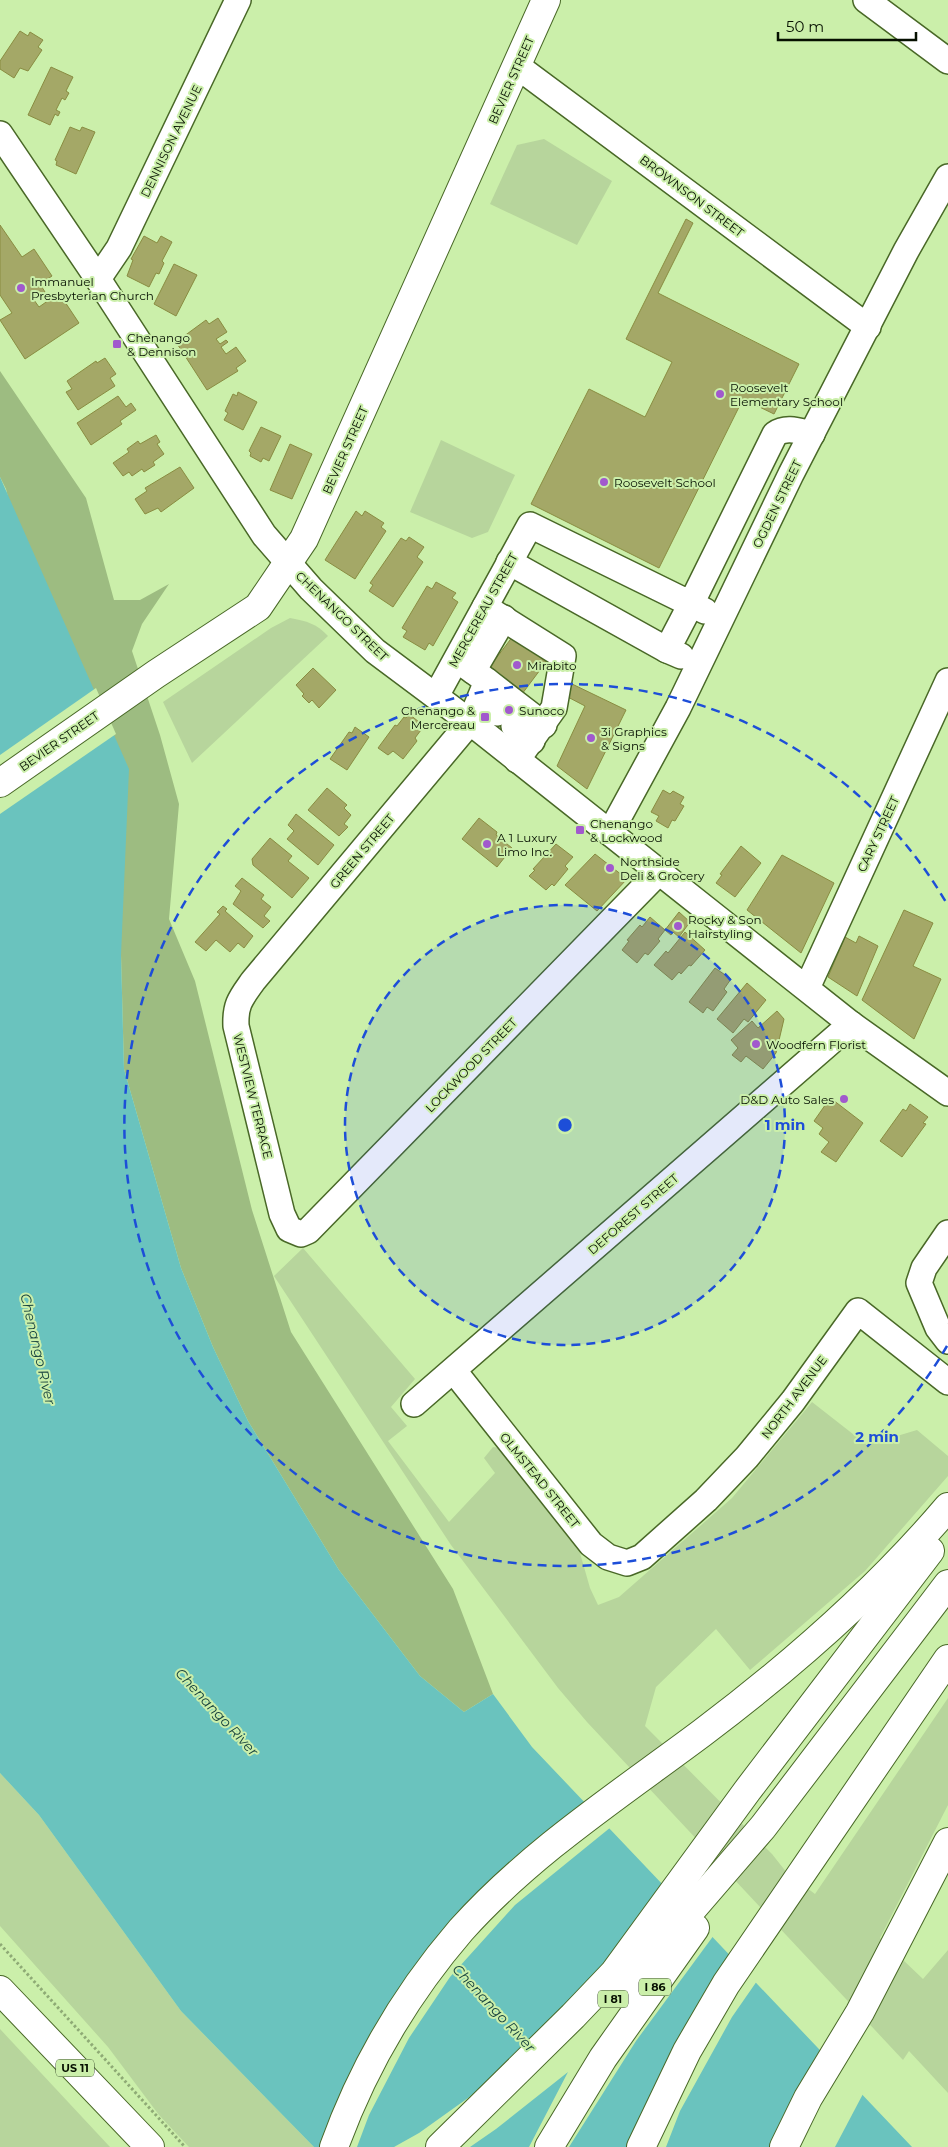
<svg xmlns="http://www.w3.org/2000/svg" width="948" height="2147" viewBox="0 0 948 2147" font-family="Montserrat,sans-serif">
<rect width="100%" height="100%" fill="#cbefaa"/>
<!-- green -->
<g fill="#b7d59c">
<path d="M544,139L612,181L577,245L490,204L517,145Z"/>
<path d="M441,440L515,475L488,532L472,538L410,512Z"/>
<path d="M290,618C307,621 317,624 328,636L192,763L163,702L271,628Z"/>
<path d="M303,1248L415,1379L391,1407L407,1426L388,1441L449,1522L495,1473L484,1458L493,1447L500,1448L580,1553L590,1588L598,1605L619,1597L732,1498L812,1402L867,1445L917,1430L948,1456V1476L865,1571L750,1670L716,1629L656,1687L645,1726L772,1854L787,1873L815,1894L948,1698V1805L880,1938L923,1979L948,1950V2093L909,2051L903,2060L587,1722L558,1688L451,1545L274,1276Z"/>
<path d="M0,1773L39,1815L181,2011L314,2147H189L159,2115L108,2047L0,1926Z"/>
<path d="M0,2029L110,2147H0Z"/>
</g>
<!-- forest -->
<path fill="#9dbc81" d="M0,371L86,498L114,600H140L169,584L142,624L132,651L160,735L179,804L169,919L195,981L252,1210L291,1332L453,1589L493,1694L464,1712L420,1676L339,1570L248,1421L213,1347L181,1268L124,1069L121,955L6,489L0,477Z"/>
<!-- water -->
<path fill="#6ac3be" d="M0,477L129,769L121,955L124,1069L181,1268L213,1347L248,1421L339,1570L420,1676L464,1712L493,1694L532,1747L912,2147H314L181,2011L39,1815L0,1773Z"/>
<!-- pier -->
<g fill="#cbefaa">
<path d="M96,688L116,734L0,814V755Z"/>
<path d="M586,1801L611,1827L515,1905L450,1977L409,2038L369,2115L357,2147H320L355,2063L395,1996Z"/>
<path d="M668,1887L714,1935L636,2041L569,2147H529L568,2072L496,2129L470,2147H394L419,2133L468,2098L540,2038L603,1972Z"/>
<path d="M732,1954L757,1981L732,2017L680,2111L666,2147H628L660,2075Z"/>
<path d="M821,2048L864,2092L835,2147H769Z"/>
</g>
<!-- building -->
<g fill="#a4a867" stroke="#898c41">
<path d="M20,31L28,36L30,32L43,40L38,47L42,50L28,71L20,68L14,78L0,69V61Z"/>
<path d="M51,67L73,77L66,91L69,93L65,100L62,98L56,110L60,112L58,116L55,114L50,125L28,115Z"/>
<path d="M70,127L80,131L82,127L95,132L76,174L56,165L57,161L55,160Z"/>
<path d="M686,219L693,223L658,293L799,364L774,414L743,399L659,568L531,504L589,389L645,417L672,362L626,339Z"/>
<path d="M0,225L22,257L34,249L52,276L40,284L45,292L34,300L39,307L59,293L79,323L25,359L0,320L12,313L0,295Z"/>
<path d="M144,236L157,243L161,236L172,242L162,261L164,263L159,274L156,273L149,287L127,276L133,260L131,259Z"/>
<path d="M174,264L197,275L176,316L154,304Z"/>
<path d="M218,318L227,332L216,339L220,344L226,340L228,342L221,347L226,354L236,347L246,361L236,368L238,371L207,390L176,342L206,320L209,324Z"/>
<path d="M105,358L116,374L110,378L115,386L78,410L66,392L72,389L67,381L96,361L97,363Z"/>
<path d="M238,392L257,402L243,430L224,420L228,413L225,411L233,394L237,396Z"/>
<path d="M118,396L126,407L131,403L136,410L120,421L122,424L91,445L77,423Z"/>
<path d="M261,427L281,436L269,461L263,458L261,462L250,456L251,453L249,451Z"/>
<path d="M156,435L160,442L157,444L164,454L153,462L155,465L144,472L142,469L132,476L129,472L123,476L113,463L129,452L127,449L138,441L140,444Z"/>
<path d="M290,444L312,454L292,499L270,490Z"/>
<path d="M180,467L194,488L161,512L158,508L145,514L135,499L147,491L145,488Z"/>
<path d="M356,511L362,516L365,511L384,523L381,527L386,531L355,579L325,560Z"/>
<path d="M409,537L424,547L417,557L423,562L393,607L369,591L373,585L370,583L401,538L406,541Z"/>
<path d="M436,582L456,593L452,598L458,602L433,646L429,643L425,650L403,637L407,631L402,628L427,586L432,589Z"/>
<path d="M513,636L546,662L522,694L488,669Z"/>
<path d="M313,668L336,690L319,708L312,700L309,703L302,696L304,694L296,685Z"/>
<path d="M570,683L626,710L587,789L557,766L585,706L564,695Z"/>
<path d="M409,714L424,726L415,738L417,741L403,759L393,751L388,755L378,748L395,725L397,726L404,717L406,718Z"/>
<path d="M355,727L369,737L347,770L330,759L349,732L352,733Z"/>
<path d="M327,788L347,805L344,808L351,815L344,824L348,827L339,836L308,810Z"/>
<path d="M663,790L670,794L673,791L684,797L680,804L684,806L675,821L672,820L668,828L656,821L659,816L651,812Z"/>
<path d="M296,814L334,845L318,865L287,839L294,831L288,825Z"/>
<path d="M479,818L497,832L496,835L512,848L497,867L462,839Z"/>
<path d="M270,838L292,856L288,861L309,878L292,898L253,865L252,859Z"/>
<path d="M556,844L573,857L565,866L568,869L554,886L552,884L546,890L529,876L535,870L533,869Z"/>
<path d="M741,846L761,863L735,897L716,883L722,875L720,874Z"/>
<path d="M595,854L627,879L597,911L565,885Z"/>
<path d="M782,855L834,883L801,953L747,910Z"/>
<path d="M242,878L264,895L261,899L271,907L264,916L270,921L263,928L233,904L241,891L235,886Z"/>
<path d="M223,906L227,909L225,911L253,936L244,948L238,943L230,952L216,940L206,951L195,942L220,914L217,912Z"/>
<path d="M904,910L933,923L913,966L941,979L914,1039L862,1000Z"/>
<path d="M679,912L690,922L679,937L673,932L671,935L665,930Z"/>
<path d="M650,917L665,930L658,939L660,941L648,955L645,953L637,963L622,950L629,941L627,940L640,925L642,927Z"/>
<path d="M685,932L705,950L691,966L689,965L681,974L679,972L672,980L654,965L666,951L668,953Z"/>
<path d="M859,936L878,946L857,996L828,977L845,937L856,943Z"/>
<path d="M715,968L731,979L724,989L727,992L713,1011L707,1007L703,1013L689,1002Z"/>
<path d="M747,983L766,1000L748,1022L744,1019L733,1033L717,1019Z"/>
<path d="M777,1011L784,1019L776,1053L763,1069L746,1056L741,1062L732,1055L738,1048L731,1040L752,1021L758,1028Z"/>
<path d="M833,1100L863,1123L836,1162L821,1152L829,1142L819,1134L823,1128L814,1121L828,1101Z"/>
<path d="M910,1104L928,1117L923,1123L926,1124L902,1157L880,1141L903,1109L906,1111Z"/>
</g>
<g fill="none" stroke-linecap="round" stroke-linejoin="round">
<!-- minor casing -->
<g stroke="#496827" stroke-width="28">
<g id="minor">
<path d="M866,0L948,61"/>
<path d="M517,66L868,327"/>
<path d="M0,134L98,279L264,535L311,589L375,651L470,722L851,1024L948,1093"/>
<path d="M98,279L119,248L238,0"/>
<path d="M509,562L667,650"/>
<path d="M485,607L563,656L554,708L517,760"/>
<path d="M681,656L667,650L691,604L705,611"/>
<path d="M460,662L473,671L504,618"/>
<path d="M473,671L487,681L470,722L253,981C241,998 235,1004 236,1026L282,1214L289,1229L301,1234L308,1231L659,872"/>
<path d="M487,681L544,725"/>
<path d="M436,696L530,525L691,604L775,434C786,426 799,431 812,434"/>
<path d="M480,699L497,713"/>
<path d="M514,726L532,741"/>
<path d="M610,833L678,708L791,474L906,251L948,177"/>
<path d="M807,988L948,681"/>
<path d="M948,1233L924,1268L919,1283L938,1328L948,1341"/>
<path d="M454,1371L591,1544L608,1557L627,1563L642,1557L706,1500L747,1457L793,1401L858,1311L948,1382"/>
<path d="M414,1404L851,1024"/>
</g>
</g>
<!-- major casing -->
<g stroke="#496827" stroke-width="30">
<g id="major">
<path d="M0,783L156,674L258,607L304,539L546,0"/>
<path d="M0,1990L150,2147"/>
</g>
</g>
<!-- highway casing -->
<g stroke="#496827" stroke-width="30">
<g id="highway">
<path d="M625,1987L763,1827L948,1584"/>
<path d="M334,2147C363,2067 405,1995 461,1930C530,1853 619,1795 702,1733C791,1666 876,1592 948,1507"/>
<path d="M440,2147L573,2016L614,1973L747,1791L930,1551"/>
<path d="M549,2147L603,2058L695,1928"/>
<path d="M641,2147L687,2051L726,1984L948,1659"/>
<path d="M784,2147L808,2098L860,2012L948,1842"/>
</g>
</g>
<!-- path -->
<path stroke="#8eaa75" stroke-width="3" stroke-dasharray="2.5 2.5" stroke-linecap="butt" d="M0,1944L185,2147"/>
<!-- minor -->
<use href="#minor" stroke="#fff" stroke-width="25"/>
<!-- major -->
<use href="#major" stroke="#fff" stroke-width="28"/>
<!-- highway -->
<use href="#highway" stroke="#fff" stroke-width="28"/>
</g>
<!-- distance rings -->
<circle cx="565" cy="1125" r="220" fill="#1d4ed8" fill-opacity=".12"/>
<g fill="none" stroke="#1d4ed8" stroke-width="2.5" stroke-dasharray="9 6">
<circle cx="565" cy="1125" r="220"/>
<path d="M947 1346A441 441 0 1 1 947 904"/>
</g>
<!-- markers -->
<g fill="#a159cd" stroke="#cbefaa" stroke-width="2">
<circle cx="21" cy="288" r="5"/>
<rect x="112" y="339" width="10" height="10" rx="2.5"/>
<circle cx="720" cy="394" r="5"/>
<circle cx="604" cy="482" r="5"/>
<circle cx="517" cy="665" r="5"/>
<circle cx="509" cy="710" r="5"/>
<rect x="480" y="712" width="10" height="10" rx="2.5"/>
<circle cx="591" cy="738" r="5"/>
<rect x="575" y="825" width="10" height="10" rx="2.5"/>
<circle cx="487" cy="844" r="5"/>
<circle cx="610" cy="868" r="5"/>
<circle cx="678" cy="926" r="5"/>
<circle cx="756" cy="1044" r="5"/>
<circle cx="844" cy="1099" r="5"/>
</g>
<g text-anchor="middle" dominant-baseline="central" stroke-width="4" stroke-linejoin="round" paint-order="stroke">
<!-- shield labels -->
<g fill="#cbefaa" stroke="#415333" stroke-width="1">
<rect x="639" y="1978.5" width="32" height="17" rx="4"/>
<rect x="598" y="1990.5" width="30" height="17" rx="4"/>
<rect x="56" y="2059.5" width="38" height="17" rx="4"/>
</g>
<g font-size="11" font-weight="bold" fill="#061000">
<text x="655" y="1987">I 86</text>
<text x="613" y="1999">I 81</text>
<text x="75" y="2068">US 11</text>
</g>
<!-- street labels -->
<g font-size="12" fill="#061000" stroke="#cbefaa">
<text transform="translate(511 80) rotate(-66)">BEVIER STREET</text>
<text transform="translate(171 141) rotate(-64)">DENNISON AVENUE</text>
<text transform="translate(692 196) rotate(37)">BROWNSON STREET</text>
<text transform="translate(345 450) rotate(-66)">BEVIER STREET</text>
<text transform="translate(777 504) rotate(-64)">OGDEN STREET</text>
<text transform="translate(483 610) rotate(-61)">MERCEREAU STREET</text>
<text transform="translate(342 616) rotate(44)">CHENANGO STREET</text>
<text transform="translate(59 741) rotate(-35)">BEVIER STREET</text>
<text transform="translate(878 834) rotate(-65)">CARY STREET</text>
<text transform="translate(362 851) rotate(-50)">GREEN STREET</text>
<text transform="translate(471 1065) rotate(-46)">LOCKWOOD STREET</text>
<text transform="translate(253 1096) rotate(76)">WESTVIEW TERRACE</text>
<text transform="translate(633 1214) rotate(-41)">DEFOREST STREET</text>
<text transform="translate(794 1397) rotate(-53)">NORTH AVENUE</text>
<text transform="translate(540 1480) rotate(51)">OLMSTEAD STREET</text>
</g>
<!-- poi labels -->
<g font-size="12" fill="#061000" stroke="#cbefaa" text-anchor="start">
<text x="31" y="281">Immanuel<tspan x="31" dy="14">Presbyterian Church</tspan></text>
<text x="127" y="337">Chenango<tspan x="127" dy="14">&amp; Dennison</tspan></text>
<text x="730" y="387">Roosevelt<tspan x="730" dy="14">Elementary School</tspan></text>
<text x="614" y="482">Roosevelt School</text>
<text x="527" y="665">Mirabito</text>
<text x="475" y="710" text-anchor="end">Chenango &amp;<tspan x="475" dy="14">Mercereau</tspan></text>
<text x="519" y="710">Sunoco</text>
<text x="601" y="731">3i Graphics<tspan x="601" dy="14">&amp; Signs</tspan></text>
<text x="590" y="823">Chenango<tspan x="590" dy="14">&amp; Lockwood</tspan></text>
<text x="497" y="837">A 1 Luxury<tspan x="497" dy="14">Limo Inc.</tspan></text>
<text x="620" y="861">Northside<tspan x="620" dy="14">Deli &amp; Grocery</tspan></text>
<text x="688" y="919">Rocky &amp; Son<tspan x="688" dy="14">Hairstyling</tspan></text>
<text x="766" y="1044">Woodfern Florist</text>
<text x="834" y="1099" text-anchor="end">D&amp;D Auto Sales</text>
</g>
<!-- water labels -->
<g font-size="14" font-style="italic" fill="#123d3b" stroke="#cbefaa">
<text transform="translate(38 1349) rotate(77)">Chenango River</text>
<text transform="translate(217 1712) rotate(47)">Chenango River</text>
<text transform="translate(494 2008) rotate(47)">Chenango River</text>
</g>
</g>
<circle cx="565" cy="1125" r="8" fill="#1d4ed8" stroke="#cbefaa" stroke-width="2.5"/>
<g font-size="15" text-anchor="middle" font-weight="bold" fill="#1d4ed8" stroke="#cbefaa" stroke-width="4" stroke-linejoin="round" paint-order="stroke">
<text x="785" y="1130">1 min</text>
<text x="877" y="1442">2 min</text>
</g>
<!-- scale -->
<path d="M778 32v8h138v-8" fill="none" stroke="#061000" stroke-width="2.5"/>
<text x="786" y="32" font-size="15" fill="#061000" stroke="#cbefaa" stroke-width="4" paint-order="stroke">50 m</text>
</svg>
